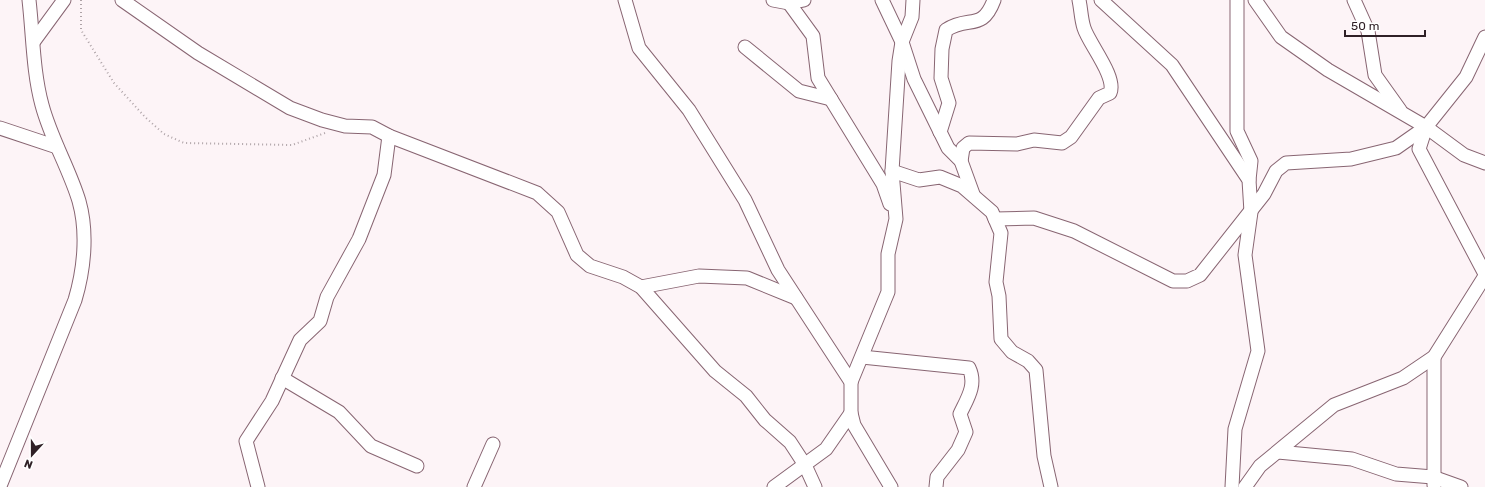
<svg xmlns="http://www.w3.org/2000/svg" width="1485" height="487" viewBox="0 0 1485 487" font-family="Rubik,sans-serif">
<rect width="100%" height="100%" fill="#fdf4f7"/>
<g fill="none" stroke-linecap="round" stroke-linejoin="round">
<!-- minor casing -->
<g stroke="#886572" stroke-width="15">
<g id="minor">
<path d="M122,0L198,53L290,108L322,120L345,126L372,127L389,136L537,193L558,212L577,255L590,266L623,277L641,287L715,371L746,396L765,420L790,442L805,465L815,487"/>
<path d="M625,0L639,48L689,110L745,200L778,270L851,382V413L854,425L891,487"/>
<path d="M773,0L789,3L804,0"/>
<path d="M882,0L902,42L914,79L948,148L961,161L973,194"/>
<path d="M1101,0L1172,65L1249,180L1251,212L1245,255L1258,351L1235,429L1232,487"/>
<path d="M1237,0V131L1251,161L1249,180"/>
<path d="M1255,0L1281,37L1328,70L1426,127L1464,155L1485,163"/>
<path d="M1354,0L1368,31L1375,75L1400,110"/>
<path d="M789,3L813,36L818,78L883,184L890,204"/>
<path d="M34,41L64,0"/>
<path d="M745,47L799,91L831,99"/>
<path d="M1426,127L1419,149L1485,274"/>
<path d="M0,128L57,147"/>
<path d="M940,132L949,103L941,78L942,49L946,30C969,15 982,32 994,0"/>
<path d="M961,161L963,148L969,143L1017,144L1034,140L1062,143L1071,137L1099,98L1110,93C1117,77 1089,44 1084,28C1081,19 1081,9 1079,0"/>
<path d="M892,171L919,180L940,177L962,186L992,212L1001,233L996,282L999,296L1001,339L1012,352L1028,361L1036,370L1044,456L1051,487"/>
<path d="M995,219L1034,218L1074,231L1173,281H1187L1200,275L1264,194L1276,171L1286,163L1351,159L1396,148L1426,127L1466,77L1485,37"/>
<path d="M641,287L699,276L747,278L796,298"/>
<path d="M862,357L969,368C977,385 967,399 960,414L966,432L958,450L937,477L936,487"/>
<path d="M1434,357V485"/>
<path d="M282,378L339,412L371,446L417,466"/>
<path d="M851,382L888,292V254L896,219L892,171L899,61L902,42L912,17L913,0"/>
<path d="M1278,452L1352,459L1396,474L1433,477L1461,487"/>
<path d="M0,486L75,300C84,270 88,233 79,201C69,168 51,139 42,105C33,72 33,35 29,0"/>
<path d="M258,487L246,441L272,401L300,340L320,321L327,297L359,239L384,175L389,136"/>
<path d="M474,487L493,444"/>
<path d="M774,487L826,449L851,413"/>
<path d="M1245,487L1260,466L1334,405L1403,378L1434,357L1485,276"/>
</g>
</g>
<!-- path -->
<path stroke="#aea3a7" stroke-width="2" stroke-dasharray="1 3" stroke-linecap="butt" d="M81,0V30L114,83L145,117L164,134L184,143L292,145L325,133"/>
<!-- minor -->
<use href="#minor" stroke="#fff" stroke-width="13"/>
</g>
<!-- north arrow -->
<g transform="translate(32 455) rotate(201)" stroke="#ffffff" stroke-width="3" paint-order="stroke">
<path d="M0-3L7 15L0 10L-7 15Z" fill="#2f2026"/>
<text y="-6" font-size="11" font-weight="bold" text-anchor="middle" fill="#2f2026">N</text>
</g>
<!-- scale -->
<path d="M1345 30v6h80v-6" fill="none" stroke="#2f2026" stroke-width="2"/>
<text x="1351" y="30" font-size="12" fill="#2f2026" stroke="#ffffff" stroke-width="3" paint-order="stroke">50 m</text>
</svg>
